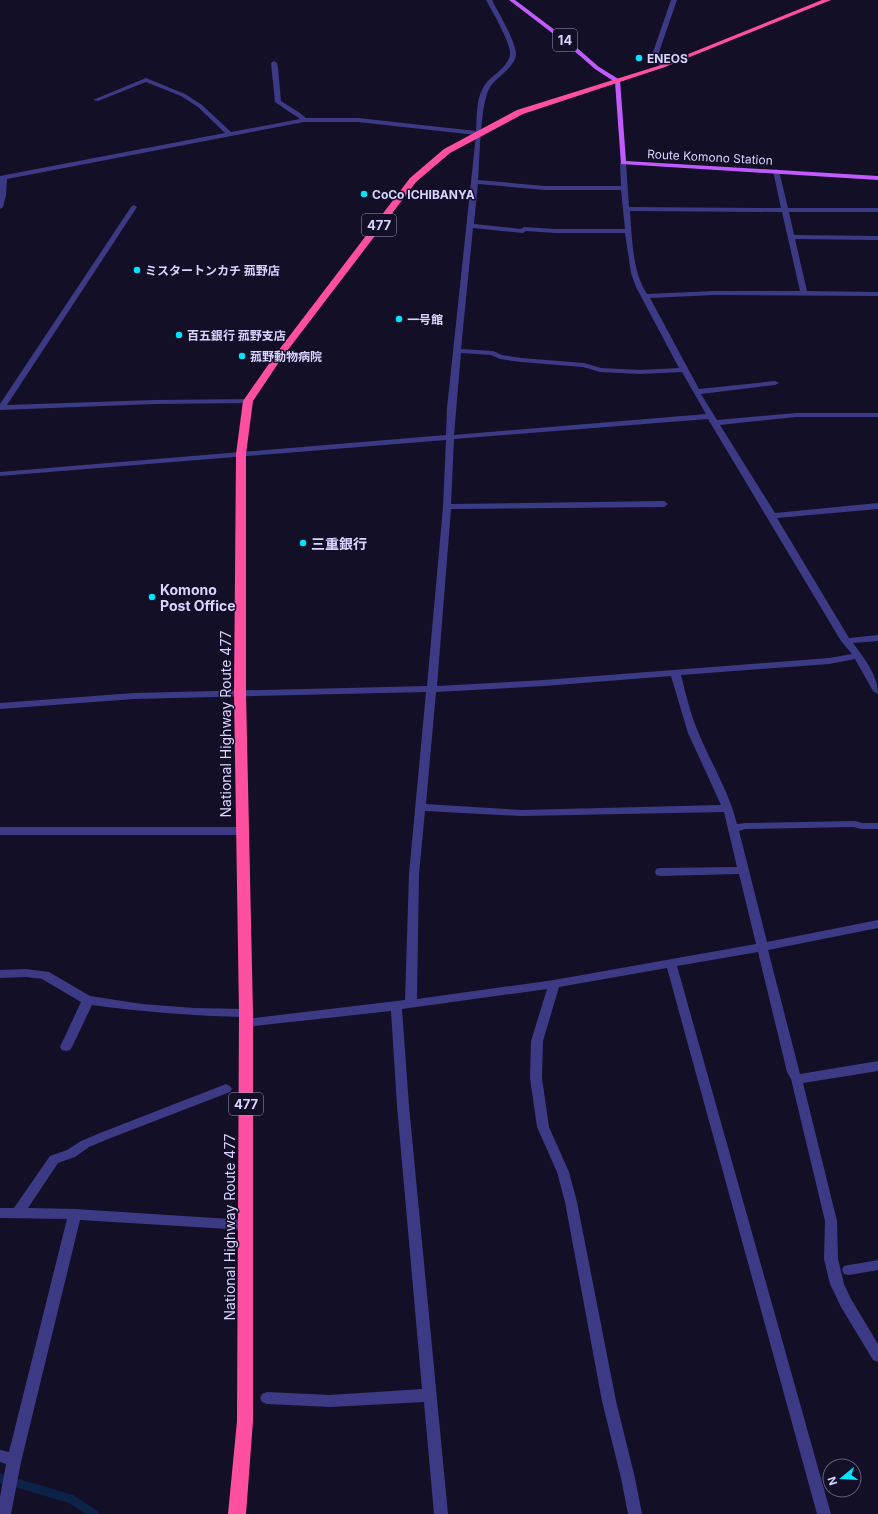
<svg xmlns="http://www.w3.org/2000/svg" width="878" height="1514" viewBox="0 0 878 1514" font-family="Inter,'Noto Sans JP',sans-serif">
<rect width="100%" height="100%" fill="#130f26"/>
<g fill="none" stroke-linecap="round" stroke-linejoin="round">
<!-- stream -->
<path stroke="#0c2248" stroke-width="9" d="M0,1478L71,1499L94,1514"/>
<!-- minor -->
<g fill="#3d3a85" fill-rule="evenodd">
<path d="M486,0H492C498,12 515,40 516,53C516,68 495,77 489,89C480,107 480,158 478,180L545,186H621L620,163L623,161L626,163L629,207L781,208L773,171L776,169L779,171L788,208H878V212H789L794,235L878,236V240L795,239L807,291L878,292V296L714,295L650,298L699,389L775,381L779,383L775,385L701,394L717,420L796,413H878V417H796L720,425L775,513L878,503V509L777,518L849,638L878,635V641L853,643C864,658 878,675 878,694L873,691L855,659L829,664L681,675C686,695 691,716 699,734C712,765 729,792 737,824L745,823L855,821L862,823H878V829H861L854,827L745,829L739,831L767,942L878,920V928L768,950L800,1074L878,1061V1071L803,1083L837,1221L838,1259L844,1284L851,1299L878,1344V1362L873,1360L841,1307L830,1284L824,1259L825,1221L791,1079L787,1072L758,952L677,966L831,1514H817L667,968L559,987L543,1041L542,1078L549,1127L569,1172L577,1202L616,1401L635,1478L642,1514H628L621,1478L602,1401L565,1202L557,1172L537,1127L530,1078L531,1041L547,989L402,1009L409,1106L448,1514H434L424,1402L330,1407L267,1404L262,1402L260,1398L262,1394L267,1392L330,1395L422,1389L397,1106L391,1011L246,1027L242,1026L240,1023L242,1020L246,1019L405,1000L409,874L426,692L134,699L0,709V703L134,693L427,686L443,507L446,440L0,476V472L446,435L447,408L476,135L358,122H304L7,179L6,195L3,207L0,209V176L225,133L198,107L181,96L146,82L98,101L93,100L146,78L185,94L202,105L231,132L300,119L275,102L271,63L274,61L277,63L278,68L281,101L300,113L306,118H358L476,131C477,117 476,100 483,88C489,76 509,68 510,54C511,43 492,11 486,0ZM478,184L545,190H621L625,229H555L524,227L521,229L474,224ZM630,211L782,212L800,291H714L647,294C632,271 632,237 630,211ZM473,228L523,233L526,231L555,233H625L631,273L636,287L679,368L640,370L601,368L584,363L521,358L502,355L493,351L461,349ZM461,353L491,355L500,359L521,362L583,367L600,372L640,374L682,372L706,414L454,435ZM708,419L841,641L852,654L829,658L544,680L437,686L451,509L664,507L668,504L664,501L451,504L454,439ZM671,676L688,733L721,805L522,810L426,804L436,692L544,686ZM425,811L522,816L724,812L737,867L660,868L656,869L655,872L656,875L660,876L739,874L756,944L554,980L417,999L419,874Z"/>
<path d="M671,0H677L658,55L666,66L663,68L661,67L652,55Z"/>
<path d="M134,205L137,207L7,405L154,400L248,399L252,401L248,403L154,404L0,410V404L131,207Z"/>
<path d="M0,827H242L246,829L247,831L246,833L242,835H0Z"/>
<path d="M26,969L49,972L90,996L142,1004L194,1008L246,1009L250,1010L252,1013L250,1016L246,1017C194,1016 143,1012 92,1005L72,1047L70,1050L66,1051L62,1050L60,1047L81,1002L42,979L26,977L0,978V970Z"/>
<path d="M226,1084L230,1086L232,1089L230,1092L108,1139L89,1147L75,1157L58,1163L28,1208L75,1209L245,1220L250,1221L251,1225L250,1229L245,1230L80,1220L21,1462L11,1514H0V1497L6,1464L0,1462V1450L9,1452L67,1219L0,1218V1208H14L50,1156L67,1150L81,1141L100,1133Z"/>
<path d="M878,1260V1270L849,1275L844,1274L842,1270L844,1266L849,1265Z"/>
</g>
<!-- major -->
<path fill="#c25bff" fill-rule="evenodd" d="M509,0H515L568,40L599,67L620,80L626,161L878,176V180L621,164L615,82L595,69L564,42Z"/>
<!-- highway -->
<path fill="#ff4fa3" fill-rule="evenodd" d="M822,0H831L665,67L523,114L450,153L416,182L281,359L253,401L246,454V693L253,1013V1421L246,1514H228L237,1421L239,1013L234,693L236,454L243,401L275,355L410,178L444,149L517,110L661,65Z"/>
</g>
<!-- markers -->
<g fill="#00e5ff" stroke="#130f26" stroke-width="1.5">
<circle cx="639" cy="58" r="4"/>
<circle cx="364" cy="194" r="4"/>
<circle cx="137" cy="270" r="4"/>
<circle cx="399" cy="319" r="4"/>
<circle cx="179" cy="335" r="4"/>
<circle cx="242" cy="356" r="4"/>
<circle cx="303" cy="543" r="4"/>
<circle cx="152" cy="597" r="4"/>
</g>
<g text-anchor="middle" dominant-baseline="central" stroke-width="3" stroke-linejoin="round" paint-order="stroke">
<!-- far-poi labels -->
<g font-size="12" font-weight="bold" fill="#d9d4ff" stroke="#130f26" text-anchor="start">
<text x="647" y="58">ENEOS</text>
<text x="372" y="194">CoCo ICHIBANYA</text>
<text x="145" y="270">ミスタートンカチ 菰野店</text>
<text x="407" y="319">一号館</text>
<text x="187" y="335">百五銀行 菰野支店</text>
<text x="250" y="356">菰野動物病院</text>
</g>
<!-- far-street labels -->
<g font-size="12" fill="#d9d4ff" stroke="#130f26">
<text transform="translate(710 157) rotate(3)">Route Komono Station</text>
</g>
<!-- shield labels -->
<g fill="#130f26" stroke="#9e99be" stroke-width="1">
<rect x="553" y="29" width="24" height="22" rx="3"/>
<rect x="362" y="214" width="34" height="22" rx="3"/>
<rect x="229" y="1093" width="34" height="22" rx="3"/>
</g>
<g font-size="13" font-weight="bold" fill="#d9d4ff">
<text x="565" y="40">14</text>
<text x="379" y="225">477</text>
<text x="246" y="1104">477</text>
</g>
<!-- poi labels -->
<g font-size="14" font-weight="bold" fill="#d9d4ff" stroke="#130f26" text-anchor="start">
<text x="311" y="543">三重銀行</text>
<text x="160" y="589">Komono<tspan x="160" dy="16">Post Office</tspan></text>
</g>
<!-- street labels -->
<g font-size="14" fill="#d9d4ff" stroke="#130f26">
<text transform="translate(225 724) rotate(-90)">National Highway Route 477</text>
<text transform="translate(229 1227) rotate(-90)">National Highway Route 477</text>
</g>
</g>
<!-- north arrow -->
<g transform="translate(842 1478) rotate(252)"><circle r="19" fill="#130f26" stroke="#625e7d"/>
<path d="M0-3L7 15L0 10L-7 15Z" fill="#00e5ff"/>
<text y="-6" font-size="11" font-weight="bold" text-anchor="middle" fill="#d9d4ff">N</text>
</g>
</svg>
